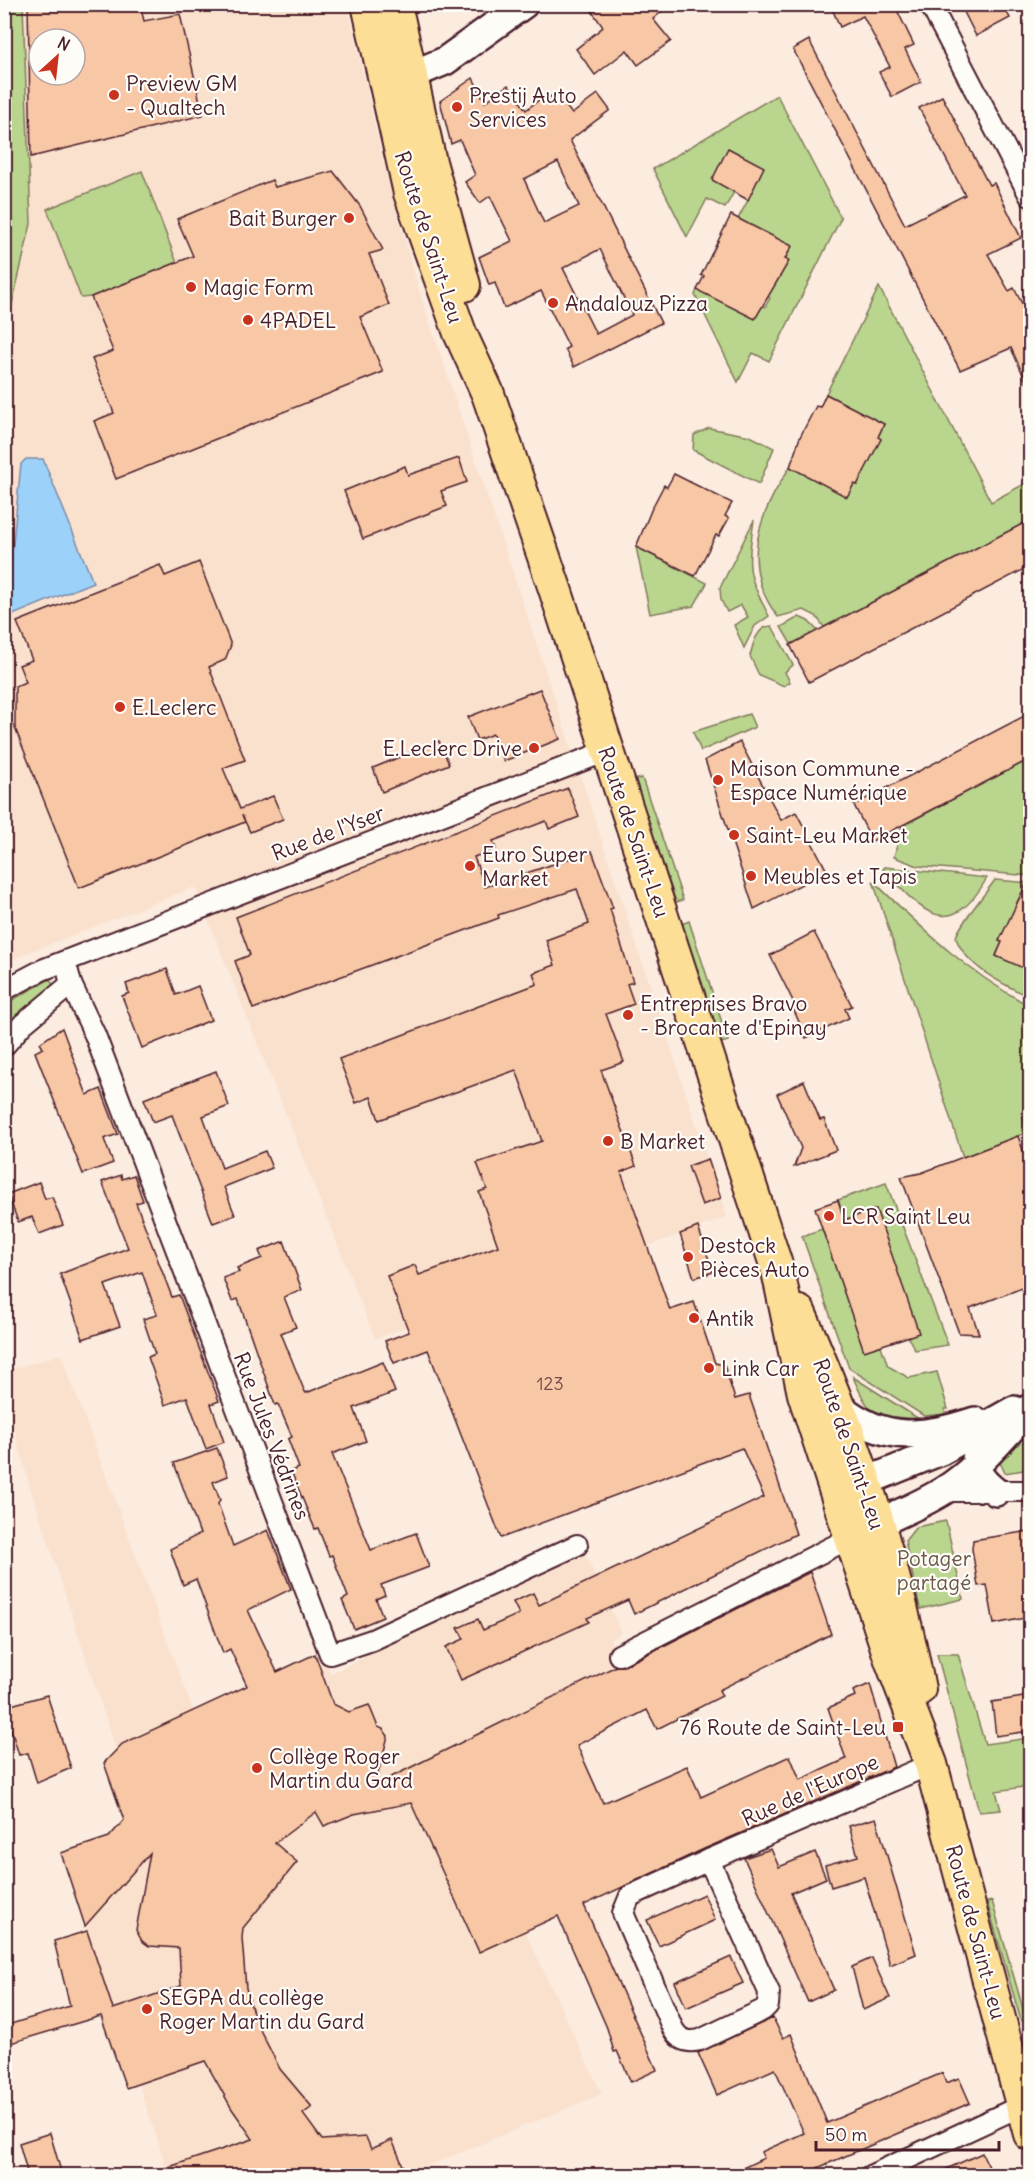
<svg xmlns="http://www.w3.org/2000/svg" width="1035" height="2180" viewBox="0 0 1035 2180" font-family="Delius,sans-serif">
<rect width="100%" height="100%" fill="#fbecdf"/>
<filter id="ink" filterUnits="userSpaceOnUse"><feTurbulence type="fractalNoise" baseFrequency=".0167" numOctaves="2"/><feDisplacementMap in="SourceGraphic" scale="12" xChannelSelector="R" yChannelSelector="G"/><feConvolveMatrix kernelMatrix="1 2 1 2 8 2 1 2 1" color-interpolation-filters="sRGB"/></filter>
<g filter="url(#ink)">
<!-- built -->
<g fill="#fae1ce" fill-rule="evenodd">
<path d="M4,5H348L382,158L420,293L727,1217L410,1334L406,1327L375,1339L195,887L5,962ZM39,39H75V75H39Z"/>
<path d="M61,1354L193,1710L319,1652L331,1673L585,1554L605,1597L601,1599L606,1610L610,1608L622,1633L610,1640L623,1663L398,1774L479,1951L525,1931L602,2094L406,2175H169L61,1853L109,1837L123,1820L104,1763L116,1750L30,1487L5,1395L4,1372Z"/>
</g>
<!-- green -->
<g fill="#b9d58e" stroke="#827a5c" stroke-width="1.5">
<path d="M23,5L31,224L9,317L5,410L4,5Z"/>
<path d="M777,95L841,218L769,361L753,353L738,382L695,295L697,290L765,307L770,298L767,296L792,246L738,219L748,200L734,192L725,208L707,199L687,237L653,169Z"/>
<path d="M142,171L177,263L91,297L81,298L47,209Z"/>
<path d="M879,287L991,502L1030,481V520L824,627L816,616L804,610L778,617C739,566 758,515 790,467L847,496L854,484L857,485L862,475L859,473L881,439L878,437L884,424L826,394Z"/>
<path d="M709,428L750,436L774,448L759,484L693,450L694,435Z"/>
<path d="M754,520C747,568 746,572 769,616L755,626L744,648L734,625L748,617L741,605L727,612L721,600L720,588Z"/>
<path d="M636,547L707,583L694,606L650,614Z"/>
<path d="M799,617L808,621L818,631L791,644L781,627Z"/>
<path d="M772,626L793,665L785,672L790,682L784,686L759,675L750,656C753,644 757,626 772,626Z"/>
<path d="M749,714L755,727L701,751L693,732Z"/>
<path d="M1030,759V876L918,866L894,857L902,826Z"/>
<path d="M642,778L683,900L676,902L634,780Z"/>
<path d="M885,867L987,878C949,945 920,910 883,869Z"/>
<path d="M995,880L1030,883L1024,896L1021,894L1016,904L1019,906L999,940L1002,942L996,955L1030,971V997C1004,985 966,967 956,938C957,927 986,893 995,880Z"/>
<path d="M873,881C926,932 965,971 1030,1006V1098C1019,1110 1022,1118 1028,1132L963,1157Z"/>
<path d="M689,921L728,1041L721,1043L682,924Z"/>
<path d="M50,979L58,994L5,1034V1004Z"/>
<path d="M886,1183L948,1345L915,1350L844,1220L838,1200Z"/>
<path d="M822,1229L864,1349L881,1346L888,1366L909,1378L937,1372L948,1409H945V1414L924,1416L849,1368L802,1236Z"/>
<path d="M853,1377L919,1419C875,1415 872,1421 853,1377Z"/>
<path d="M1030,1424V1469L1005,1473L996,1454Z"/>
<path d="M946,1521L963,1599L920,1609L905,1541L916,1527Z"/>
<path d="M937,1654H958L985,1744L1030,1738V1786L996,1791L1001,1810L979,1812Z"/>
<path d="M992,1901L1026,2019L1021,2021L987,1902Z"/>
</g>
<!-- water -->
<path fill="#9cd1fa" stroke="#7b8aa7" stroke-width="1.5" d="M26,459H43L93,582L13,615L6,610L21,464Z"/>
<!-- building -->
<g fill="#f7c7a6" stroke="#4a1f2b" stroke-width="1.5" fill-rule="evenodd">
<path d="M28,4H140L144,21L180,14L203,115L31,157ZM39,39H75V75H39Z"/>
<path d="M587,4H671L653,19L671,41L638,65L627,50L595,75L576,49L603,27Z"/>
<path d="M830,4H894L914,45L905,49L921,82L892,97L879,72L890,67L863,16L840,27Z"/>
<path d="M960,4H1002L1010,18L976,36Z"/>
<path d="M809,40L905,225L965,195L919,108L942,96L989,185L994,183L1021,238L988,254L1009,291L1014,288L1030,319V390L1011,348L960,370L793,49Z"/>
<path d="M473,78L485,102L508,85L526,110L544,96L547,99L556,93L572,114L598,94L610,110L570,140L661,323L574,367L565,349L569,347L541,291L504,308L495,283L489,285L479,257L512,241L490,196L480,203L465,182L475,175L460,140L451,144L440,101ZM558,162L579,206L544,223L524,179ZM600,249L632,315L596,334L563,268Z"/>
<path d="M728,148L764,167L748,200L712,180Z"/>
<path d="M333,171L360,206L383,250L369,254L389,305L360,317L383,372L116,479L94,421L114,413L92,359L113,351L91,297L193,256L177,219L272,180L275,187Z"/>
<path d="M731,215L792,246L785,259L789,261L755,319L697,290L704,276L701,275Z"/>
<path d="M826,394L884,424L878,437L881,439L857,485L854,484L847,497L790,467L800,437L816,406L820,407Z"/>
<path d="M459,458L467,482L441,491L447,506L363,539L344,491L405,466L408,475Z"/>
<path d="M674,474L732,503L725,516L729,518L719,536L716,535L695,576L636,547L652,508L664,485L667,487Z"/>
<path d="M1030,520V566L809,682L790,645Z"/>
<path d="M199,562L231,645L225,660L209,667L245,760L223,768L240,809L273,796L283,819L250,832L242,815L245,822L79,888L15,728V686L26,682L19,665L32,660L17,622L160,565L165,576Z"/>
<path d="M540,689L560,739L504,761L493,734L477,740L468,717Z"/>
<path d="M1030,713V759L872,841L854,805Z"/>
<path d="M439,741L449,764L382,792L373,768Z"/>
<path d="M740,742L781,820L796,812L827,871L754,909L705,760Z"/>
<path d="M568,788L579,817L549,829L546,821L493,841L496,849L474,857L485,887L592,851L613,908L610,909L633,982L627,984L634,1004L606,1014L624,1062L601,1070L636,1166L621,1172L670,1310L694,1302L715,1363L724,1365L735,1399L749,1395L796,1534L634,1614L628,1600L587,1618L589,1622L461,1680L446,1647L464,1639L458,1628L478,1619L483,1630L519,1614L513,1602L533,1593L539,1605L764,1497L742,1448L501,1538L428,1350L394,1363L385,1341L409,1332L387,1276L415,1265L419,1275L498,1246L479,1192L487,1189L477,1163L542,1141L516,1070L379,1120L371,1097L356,1103L339,1059L537,984L533,973L555,965L546,940L589,924L577,889L498,915L499,918L253,1009L235,961L250,955L236,917Z"/>
<path d="M1030,876V971L996,956L1002,942L999,941Z"/>
<path d="M814,932L852,1006L845,1009L849,1018L806,1038L792,1006L795,1005L770,955Z"/>
<path d="M167,969L176,995L198,986L211,1020L142,1048L122,996L129,993L126,984Z"/>
<path d="M62,1028L87,1095L101,1089L118,1134L104,1139L113,1163L83,1174L35,1052L43,1048L40,1043Z"/>
<path d="M216,1071L229,1106L203,1116L222,1168L265,1151L272,1168L224,1187L235,1215L213,1223L172,1115L153,1122L144,1099Z"/>
<path d="M804,1081L820,1120L824,1119L836,1150L794,1167L801,1148L777,1094Z"/>
<path d="M1018,1136L1030,1170V1285L970,1308L979,1334L959,1333L901,1177L921,1173Z"/>
<path d="M708,1159L721,1198L702,1205L688,1166Z"/>
<path d="M121,1175L122,1179L134,1175L143,1201L136,1203L172,1297L179,1295L219,1401L211,1404L224,1442L206,1449L187,1397L165,1405L148,1357L155,1354L143,1319L157,1315L142,1272L105,1285L120,1326L83,1339L60,1274L128,1248L102,1182Z"/>
<path d="M39,1182L45,1199L52,1197L63,1225L39,1234L32,1217L18,1222L8,1194Z"/>
<path d="M838,1200L844,1220L876,1209L919,1333L864,1351L815,1208Z"/>
<path d="M698,1227L713,1272L694,1278L680,1234Z"/>
<path d="M284,1241L302,1290L284,1297L296,1327L281,1333L304,1390L306,1393L383,1362L395,1392L354,1408L366,1441L332,1454L371,1550L416,1533L429,1567L381,1585L385,1595L376,1599L383,1617L354,1629L342,1600L348,1597L332,1555L329,1556L318,1528L315,1529L291,1471L299,1468L288,1439L292,1437L278,1404L275,1405L238,1299L232,1301L223,1278L239,1272L237,1268L262,1258L259,1251Z"/>
<path d="M217,1448L228,1476L213,1482L220,1500L218,1504L233,1546L268,1530L291,1589L248,1610L277,1672L315,1654L333,1704L349,1712L369,1705L378,1727L383,1729L388,1736L375,1785L616,1666H624L810,1572L831,1634L719,1690L722,1696L657,1729L647,1710L577,1745L603,1803L687,1766L701,1797L790,1756L800,1780L846,1759L828,1708L855,1696L853,1691L870,1684L894,1767L704,1849L584,1905L657,2070L631,2082L617,2051L614,2052L607,2028L558,1916L479,1952L411,1803L354,1814L324,1826L316,1812L275,1843L297,1862L243,1928L242,1938L246,1988L255,2020L280,2069L312,2107L303,2114L322,2140L366,2137L371,2149L392,2140L407,2175H155L154,2172L253,2139L232,2109L205,2061L126,2088L101,2016L4,2045V2026L70,2006L54,1941L87,1931L113,2009L181,1986L179,1948L149,1946L142,1941L136,1930L150,1853L85,1926L61,1853L109,1837L124,1820L104,1763L122,1744L247,1686L230,1649L223,1653L196,1579L183,1585L170,1549L200,1534L174,1463Z"/>
<path d="M1030,1531V1617L994,1624L987,1585L978,1586L972,1549L973,1540Z"/>
<path d="M47,1695L71,1768L37,1783L28,1753L19,1755L4,1707Z"/>
<path d="M1030,1696V1731L996,1736L992,1702Z"/>
<path d="M876,1818L916,1954L890,1965L864,1877L831,1887L825,1865L858,1856L849,1826Z"/>
<path d="M771,1849L779,1867L815,1852L826,1878L791,1893L834,1990L808,2002L744,1858Z"/>
<path d="M704,1894L715,1920L659,1946L647,1920Z"/>
<path d="M731,1957L743,1983L686,2008L675,1982Z"/>
<path d="M872,1958L890,1998L863,2010L852,1967Z"/>
<path d="M773,2018L783,2038L791,2034L827,2123L942,2073L946,2083L959,2078L970,2103L801,2175H728L764,2158L761,2152L804,2133L775,2069L717,2095L698,2053Z"/>
<path d="M50,2133L62,2175H28L19,2143Z"/>
<path d="M982,2153L993,2175H933Z"/>
</g>
<g fill="none" stroke-linecap="round" stroke-linejoin="round">
<!-- street casing -->
<g stroke="#4a1f2b" stroke-width="24">
<g id="street">
<path d="M930,4L1030,196"/>
<path d="M71,984L95,1035L330,1654L372,1640L577,1545"/>
<path d="M4,990L42,970L607,751"/>
<path d="M4,1046L23,1024L71,984L68,972"/>
<path d="M943,1491H1030"/>
<path d="M619,1655L850,1538"/>
<path d="M709,1860L769,1992L768,2005L763,2010L700,2040C688,2043 679,2040 673,2029L623,1913L630,1896Z"/>
<path d="M709,1860L931,1764"/>
<path d="M870,2176L1023,2105"/>
</g>
</g>
<!-- secondary casing -->
<g stroke="#4a1f2b" stroke-width="32">
<g id="secondary">
<path d="M392,83L445,61L524,4"/>
<path d="M840,1407C884,1443 924,1438 975,1421"/>
<path d="M979,1448C971,1468 980,1480 996,1492"/>
<path d="M847,1489L941,1451L1014,1410"/>
<path d="M859,1533C886,1518 916,1508 943,1491C976,1471 1004,1436 1030,1408"/>
</g>
</g>
<!-- primary casing -->
<g stroke="#4a1f2b" stroke-width="36">
<g id="primary">
<path d="M368,4L410,193L460,333L488,394L555,589L778,1271L804,1394L891,1660L931,1764L1030,2134"/>
<path d="M395,4L430,162L464,285"/>
<path d="M799,1312C853,1432 894,1559 919,1689"/>
</g>
</g>
<!-- street -->
<use href="#street" stroke="#fdfcf7" stroke-width="20"/>
<!-- secondary -->
<use href="#secondary" stroke="#fdfcf7" stroke-width="27"/>
<!-- primary -->
<use href="#primary" stroke="#fcde96" stroke-width="32"/>
</g>
</g>
<!-- markers -->
<g fill="#c8321e" stroke="#fdfcf7" stroke-width="2">
<circle cx="114" cy="95" r="6"/>
<circle cx="457" cy="107" r="6"/>
<circle cx="349" cy="218" r="6"/>
<circle cx="191" cy="287" r="6"/>
<circle cx="553" cy="303" r="6"/>
<circle cx="248" cy="320" r="6"/>
<circle cx="120" cy="707" r="6"/>
<circle cx="534" cy="748" r="6"/>
<circle cx="718" cy="780" r="6"/>
<circle cx="734" cy="835" r="6"/>
<circle cx="470" cy="866" r="6"/>
<circle cx="751" cy="876" r="6"/>
<circle cx="628" cy="1015" r="6"/>
<circle cx="608" cy="1141" r="6"/>
<circle cx="829" cy="1216" r="6"/>
<circle cx="688" cy="1257" r="6"/>
<circle cx="694" cy="1318" r="6"/>
<circle cx="709" cy="1368" r="6"/>
<rect x="892" y="1721" width="12" height="12" rx="3"/>
<circle cx="257" cy="1768" r="6"/>
<circle cx="147" cy="2009" r="6"/>
</g>
<g text-anchor="middle" dominant-baseline="central" stroke-width="4.5" stroke-linejoin="round" paint-order="stroke">
<!-- number labels -->
<g font-size="18" fill="#75494a">
<text x="550" y="1383">123</text>
</g>
<!-- poi labels -->
<g font-size="21" fill="#4a1f2b" stroke="#fdfcf7" text-anchor="start">
<text x="126" y="83">Preview GM<tspan x="126" dy="24">- Qualtech</tspan></text>
<text x="469" y="95">Prestij Auto<tspan x="469" dy="24">Services</tspan></text>
<text x="337" y="218" text-anchor="end">Bait Burger</text>
<text x="203" y="287">Magic Form</text>
<text x="565" y="303">Andalouz Pizza</text>
<text x="260" y="320">4PADEL</text>
<text x="132" y="707">E.Leclerc</text>
<text x="522" y="748" text-anchor="end">E.Leclerc Drive</text>
<text x="730" y="768">Maison Commune -<tspan x="730" dy="24">Espace Numérique</tspan></text>
<text x="746" y="835">Saint-Leu Market</text>
<text x="482" y="854">Euro Super<tspan x="482" dy="24">Market</tspan></text>
<text x="763" y="876">Meubles et Tapis</text>
<text x="640" y="1003">Entreprises Bravo<tspan x="640" dy="24">- Brocante d'Epinay</tspan></text>
<text x="620" y="1141">B Market</text>
<text x="841" y="1216">LCR Saint Leu</text>
<text x="700" y="1245">Destock<tspan x="700" dy="24">Pièces Auto</tspan></text>
<text x="706" y="1318">Antik</text>
<text x="721" y="1368">Link Car</text>
<text x="886" y="1727" text-anchor="end">76 Route de Saint-Leu</text>
<text x="269" y="1756">Collège Roger<tspan x="269" dy="24">Martin du Gard</tspan></text>
<text x="159" y="1997">SEGPA du collège<tspan x="159" dy="24">Roger Martin du Gard</tspan></text>
</g>
<!-- street labels -->
<g font-size="21" fill="#4a1f2b" stroke="#fdfcf7">
<text transform="translate(429 237) rotate(72)">Route de Saint-Leu</text>
<text transform="translate(634 832) rotate(71)">Route de Saint-Leu</text>
<text transform="translate(328 833) rotate(-21)">Rue de l'Yser</text>
<text transform="translate(272 1436) rotate(69)">Rue Jules Védrines</text>
<text transform="translate(849 1444) rotate(71)">Route de Saint-Leu</text>
<text transform="translate(810 1790) rotate(-24)">Rue de l'Europe</text>
<text transform="translate(976 1932) rotate(75)">Route de Saint-Leu</text>
</g>
<!-- park labels -->
<g font-size="21" fill="#6b5649" stroke="#fdfcf7">
<text x="934" y="1558">Potager<tspan x="934" dy="24">partagé</tspan></text>
</g>
</g>
<!-- margin -->
<rect width="1035" height="2180" fill="none" stroke="#fdfcf7" stroke-width="24"/>
<rect x="12" y="12" width="1011" height="2156" fill="none" stroke="#4a1f2b" stroke-width="2" filter="url(#ink)"/>
<!-- north arrow -->
<g transform="translate(57 57) rotate(27)"><circle r="28" fill="#fdfcf7" stroke="#b5a4a5" stroke-width="1.5"/>
<path d="M0-4.5L10 22L0 15L-10 22Z" fill="#c8321e"/>
<text y="-9" font-size="16" font-weight="bold" text-anchor="middle" fill="#4a1f2b">N</text>
</g>
<!-- scale -->
<path d="M816 2141v9h183v-9" fill="none" stroke="#4a1f2b" stroke-width="3"/>
<text x="825" y="2141" font-size="18" fill="#4a1f2b" stroke="#fdfcf7" stroke-width="4.5" paint-order="stroke">50 m</text>
</svg>
